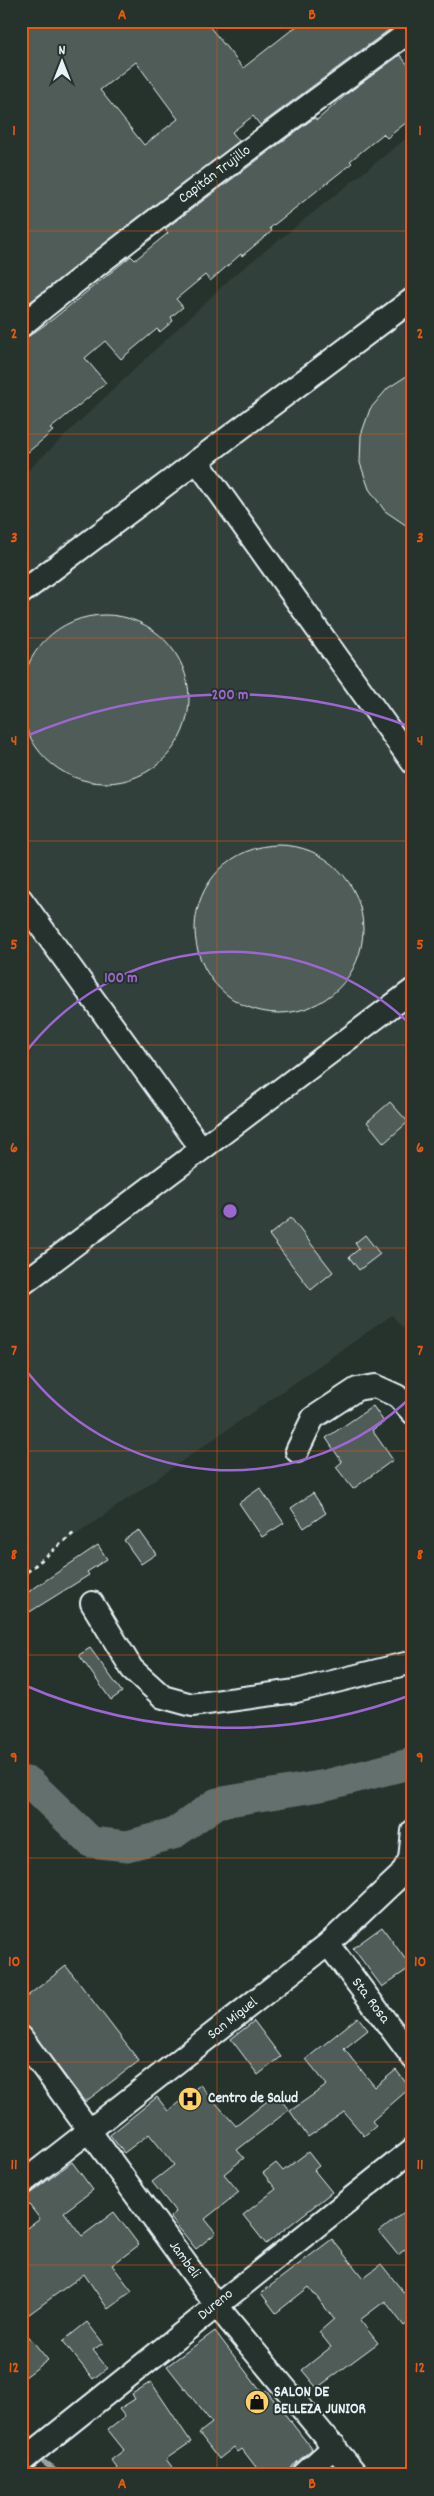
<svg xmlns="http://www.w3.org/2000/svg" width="434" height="2496" viewBox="0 0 434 2496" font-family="Dekko,sans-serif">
<rect width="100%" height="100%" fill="#26332d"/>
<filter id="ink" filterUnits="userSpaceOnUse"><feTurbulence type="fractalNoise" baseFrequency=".02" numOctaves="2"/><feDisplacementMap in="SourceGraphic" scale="10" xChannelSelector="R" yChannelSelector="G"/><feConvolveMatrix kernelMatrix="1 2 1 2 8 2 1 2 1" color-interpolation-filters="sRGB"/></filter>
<g filter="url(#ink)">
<!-- built -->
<path fill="#333f3a" d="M413,133V1340L392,1315L21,1573V477L231,278Z"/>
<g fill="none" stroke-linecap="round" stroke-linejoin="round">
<!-- stream -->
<path stroke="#98a3a5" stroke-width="5" d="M44,2463L62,2475"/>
<!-- river -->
<path stroke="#636f6d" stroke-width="31" d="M21,1781L30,1783L91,1842L127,1846L173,1834L217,1803L326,1785L413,1763"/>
</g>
<!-- building -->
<g fill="#505c59" stroke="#e8f1f8" fill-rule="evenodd">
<path d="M21,21H205L243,68L303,21H401L260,125L253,116L232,132L239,141L21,309ZM136,62L178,119L144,145L100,90Z"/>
<path d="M400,55L413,71V117L387,138L383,134L350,161L352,163L270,228L272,231L242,256L241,254L210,281L205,275L176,299L183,307L171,317L173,321L160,332L157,329L121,359L105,341L85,358L106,383L50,429L53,431L21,458V339L29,336L53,319L131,256L135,260L168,233L165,229L314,118L317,120L348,93Z"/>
<path d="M413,372V530L385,511L369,489L360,463L361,435L370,409L388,388Z"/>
<circle cx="105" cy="699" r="84"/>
<circle cx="279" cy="929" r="84"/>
<path d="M390,1102L408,1122L384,1143L367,1122Z"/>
<path d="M291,1218L333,1272L311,1290L269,1235Z"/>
<path d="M365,1235L380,1254L359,1270L349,1257L359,1249L355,1243Z"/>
<path d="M373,1406L384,1422L372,1430L393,1460L353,1489L336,1467L342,1462L326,1438Z"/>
<path d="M260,1488L284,1523L262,1537L239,1503Z"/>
<path d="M313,1493L326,1513L304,1528L291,1508Z"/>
<path d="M139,1530L156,1554L141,1564L124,1540Z"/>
<path d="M98,1545L107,1559L87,1572L89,1575L28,1613L21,1603V1597Z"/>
<path d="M90,1648L122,1692L111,1700L79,1655Z"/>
<path d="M382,1927L411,1967L382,1987L353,1948Z"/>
<path d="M66,1966L139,2061L85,2102L21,2018V2001Z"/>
<path d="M358,2017L368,2030L344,2049L375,2087L396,2070L410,2088L372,2121L376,2126L364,2136L344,2112L308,2137L290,2111L327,2085L306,2059Z"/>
<path d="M254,2021L281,2057L258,2075L231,2039Z"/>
<path d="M200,2085L236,2126L276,2094L289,2110L237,2150L244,2158L224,2174L239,2192L205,2219L216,2233L196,2249L170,2217L176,2212L152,2182L174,2165L149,2134L124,2153L110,2135L157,2097L168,2111Z"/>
<path d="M308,2152L319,2166L314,2170L332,2192L266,2244L243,2215L276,2189L263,2173L276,2163L283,2171Z"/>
<path d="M72,2162L93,2190L64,2212L82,2236L114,2212L139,2245L112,2265L132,2291L108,2309L84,2274L21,2320V2233L40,2219L24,2198Z"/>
<path d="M413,2205V2243L398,2255L379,2232Z"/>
<path d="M332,2239L363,2278L381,2264L413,2304V2319L404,2326L385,2301L360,2320L378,2343L317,2388L302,2370L331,2347L319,2332L334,2319L309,2287L276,2313L261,2293Z"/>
<path d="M87,2322L103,2343L93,2350L107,2368L93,2379L63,2341Z"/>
<path d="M21,2327L48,2360L21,2380Z"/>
<path d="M215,2331L262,2393L266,2390L312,2449L282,2475H262L242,2449L238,2452L234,2447L219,2459L199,2433L212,2423L167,2366Z"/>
<path d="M151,2382L191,2442L166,2459L178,2475H122L111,2460L124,2450L108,2430L125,2417L119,2409L135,2399L132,2394Z"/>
</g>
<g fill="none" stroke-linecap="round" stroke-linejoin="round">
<!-- minor casing -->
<g stroke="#e8f1f8" stroke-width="26">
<g id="minor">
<path d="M21,326C148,222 281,126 413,29"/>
<path d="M197,461L413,763"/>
<path d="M21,593L413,299"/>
<path d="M21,899L201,1148"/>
<path d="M21,1285L413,990"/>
<path d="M297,1451L313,1418L357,1389L375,1386L397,1396L413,1413"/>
<path d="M92,1603L132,1669L163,1697L192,1705L296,1691L413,1662"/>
<path d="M328,1944L413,2058"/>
<path d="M21,2037L216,2305L357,2475"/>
<path d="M21,2184L328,1944L401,1875L410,1859L413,1831"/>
<path d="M21,2462L413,2149"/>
<path d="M303,2475L335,2446"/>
</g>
</g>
<!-- path -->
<path stroke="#e8f1f8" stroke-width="3" stroke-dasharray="4 4" stroke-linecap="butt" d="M21,1577L75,1532"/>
<!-- minor -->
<use href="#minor" stroke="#26332d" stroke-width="22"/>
</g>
</g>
<!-- grid -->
<path fill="none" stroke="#e8590c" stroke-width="1" stroke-opacity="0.55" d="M217,21V2475M21,231H413M21,434H413M21,638H413M21,841H413M21,1045H413M21,1248H413M21,1451H413M21,1655H413M21,1858H413M21,2062H413M21,2265H413"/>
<!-- distance rings -->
<g fill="none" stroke="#9c67d0" stroke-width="2.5">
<path d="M412 1396A259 259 0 0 1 22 1365M22 1057A259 259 0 0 1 412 1026"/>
<path d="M411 1695A517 517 0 0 1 24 1685M24 737A517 517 0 0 1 411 727"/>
</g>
<!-- icons -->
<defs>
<g id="hospital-disc" transform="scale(1.25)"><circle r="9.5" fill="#ffd166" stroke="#26332d"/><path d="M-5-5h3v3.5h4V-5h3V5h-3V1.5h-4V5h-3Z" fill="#111"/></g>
<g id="shop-disc" transform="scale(1.25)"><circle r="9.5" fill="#ffd166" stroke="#26332d"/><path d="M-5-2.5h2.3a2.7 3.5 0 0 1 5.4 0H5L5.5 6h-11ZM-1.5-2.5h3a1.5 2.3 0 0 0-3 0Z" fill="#111"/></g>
</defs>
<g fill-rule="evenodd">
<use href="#hospital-disc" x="190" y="2099"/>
<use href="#shop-disc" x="257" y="2402"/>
</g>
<g text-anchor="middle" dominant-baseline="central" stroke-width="4" stroke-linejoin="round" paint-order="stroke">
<!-- street labels -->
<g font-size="15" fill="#e8f1f8" stroke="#26332d">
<text transform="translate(215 175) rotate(-37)">Capitán Trujillo</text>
<text transform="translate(370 2001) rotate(53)">Sta. Rosa</text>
<text transform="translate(233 2019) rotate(-38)">San Miguel</text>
<text transform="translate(184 2260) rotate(54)">Jambeli</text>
<text transform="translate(216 2305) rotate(-39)">Dureno</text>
</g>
<!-- poi labels -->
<g font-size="15" font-weight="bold" fill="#e8f1f8" stroke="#26332d" text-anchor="start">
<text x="208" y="2099">Centro de Salud</text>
<text x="274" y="2393">SALON DE<tspan x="274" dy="17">BELLEZA JUNIOR</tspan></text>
</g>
</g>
<circle cx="230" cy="1211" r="8" fill="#9c67d0" stroke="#26332d" stroke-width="2.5"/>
<g font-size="15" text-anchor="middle" font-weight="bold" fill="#9c67d0" stroke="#26332d" stroke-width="4" stroke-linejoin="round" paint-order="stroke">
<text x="230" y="699">200 m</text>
<text x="121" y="982">100 m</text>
</g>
<!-- margin -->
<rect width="434" height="2496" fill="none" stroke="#26332d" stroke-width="55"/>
<!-- north arrow -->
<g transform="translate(62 62)" stroke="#26332d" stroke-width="4" paint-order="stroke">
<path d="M0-4L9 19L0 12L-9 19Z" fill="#e8f1f8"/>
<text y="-8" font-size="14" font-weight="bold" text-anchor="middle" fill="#e8f1f8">N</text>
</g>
<rect x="28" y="28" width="378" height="2440" fill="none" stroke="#e8590c" stroke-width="2"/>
<g font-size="16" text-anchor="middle" font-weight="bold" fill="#e8590c">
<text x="122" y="19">A</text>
<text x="312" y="19">B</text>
<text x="14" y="135">1</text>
<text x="420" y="135">1</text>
<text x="14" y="338">2</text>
<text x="420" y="338">2</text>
<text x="14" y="542">3</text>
<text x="420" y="542">3</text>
<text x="14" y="745">4</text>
<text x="420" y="745">4</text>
<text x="14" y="949">5</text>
<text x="420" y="949">5</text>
<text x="14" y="1152">6</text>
<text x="420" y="1152">6</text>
<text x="14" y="1355">7</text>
<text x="420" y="1355">7</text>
<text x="14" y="1559">8</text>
<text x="420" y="1559">8</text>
<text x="14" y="1762">9</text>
<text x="420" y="1762">9</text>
<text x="14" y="1966">10</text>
<text x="420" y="1966">10</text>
<text x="14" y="2169">11</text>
<text x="420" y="2169">11</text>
<text x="14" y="2372">12</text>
<text x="420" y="2372">12</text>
<text x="122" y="2488">A</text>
<text x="312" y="2488">B</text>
</g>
</svg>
